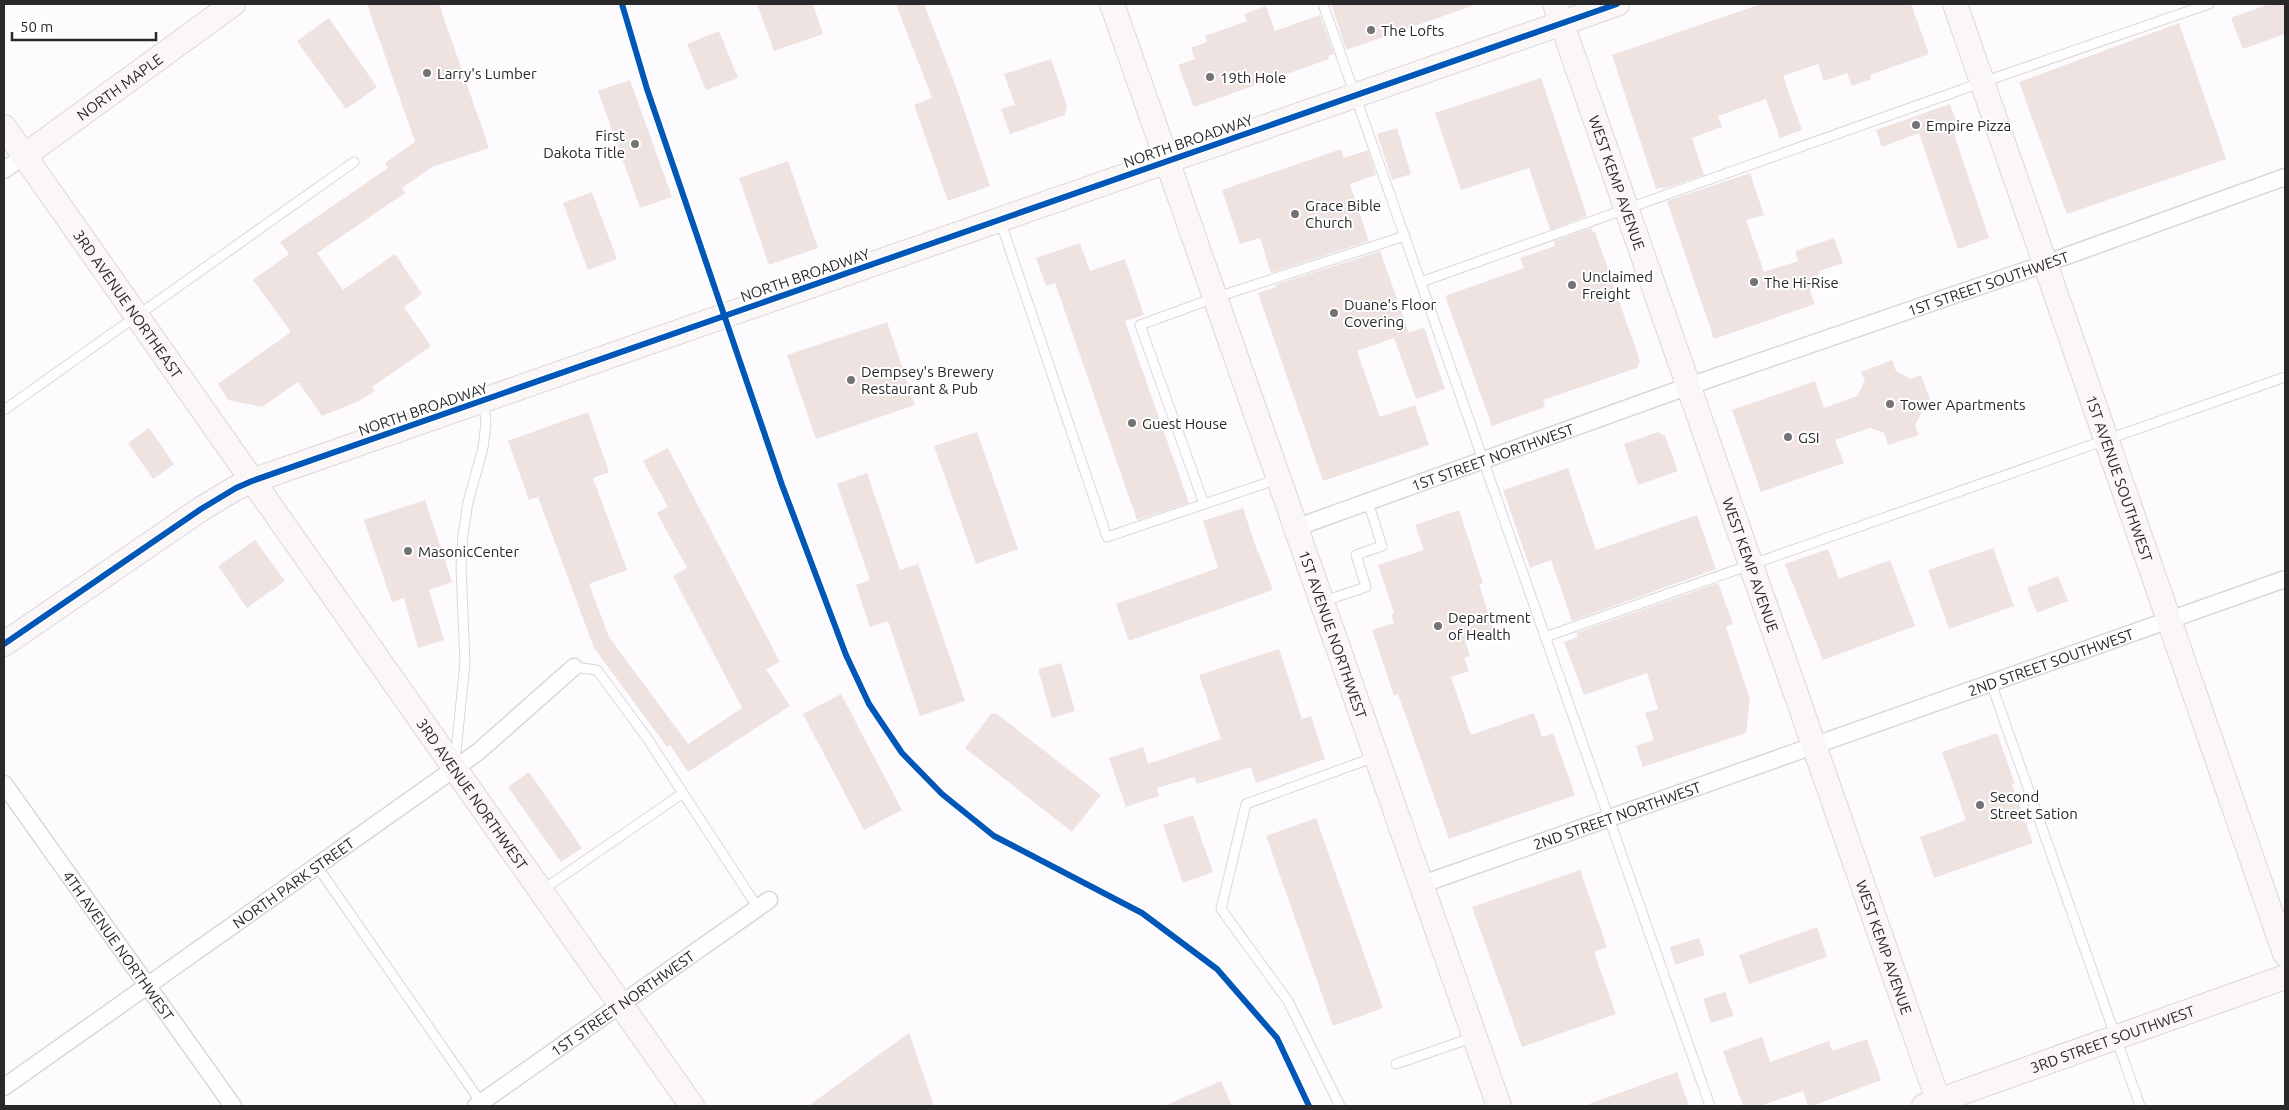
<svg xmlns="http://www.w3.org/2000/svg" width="2289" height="1110" viewBox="0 0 2289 1110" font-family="Ubuntu,sans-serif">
<rect width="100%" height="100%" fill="#fdfbfe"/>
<!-- building -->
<g fill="#eee3e1">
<path d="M367,4H439L489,148L432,167L402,188L405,193L317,253L343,290L395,254L422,294L404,307L431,346L372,387L375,391L359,401L322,416L298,382L262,407L228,400L218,384L291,332L253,280L289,254L280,242L388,168L385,163L415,142Z"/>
<path d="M757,4H813L823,34L774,51Z"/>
<path d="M896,4H924L955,84L990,186L948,201L914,105L932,98Z"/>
<path d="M1331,4H1472V6L1346,50Z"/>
<path d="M1761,4H1911L1929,54L1870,75L1871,79L1852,86L1847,73L1824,81L1818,64L1783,76L1802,130L1780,138L1766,99L1718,116L1722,127L1692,138L1704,175L1663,189L1662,187L1656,189L1612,55Z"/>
<path d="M2269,4H2285V34L2243,49L2231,18Z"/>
<path d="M1266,6L1275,31L1320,15L1334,54L1328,56L1329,59L1194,107L1178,65L1195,59L1191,48L1207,42L1205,36L1247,21L1244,14Z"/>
<path d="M329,18L377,87L346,109L297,41Z"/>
<path d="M2179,23L2226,159L2067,214L2019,82Z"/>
<path d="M719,31L738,78L706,90L687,44Z"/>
<path d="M1051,59L1067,106L1065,115L1010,134L1001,109L1015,105L1004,74Z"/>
<path d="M1541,78L1587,216L1550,230L1529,168L1461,190L1435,113Z"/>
<path d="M630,80L672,197L640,208L598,91Z"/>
<path d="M1950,104L1956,120L1950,122L1989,238L1958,249L1919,133L1882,147L1876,130Z"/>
<path d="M1397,128L1411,174L1392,180L1377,134Z"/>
<path d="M1341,149L1344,158L1368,150L1376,175L1350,184L1369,241L1271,273L1260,238L1240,244L1222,190Z"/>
<path d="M788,161L818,248L769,265L739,178Z"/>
<path d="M1750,173L1764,215L1746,220L1764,272L1798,261L1795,251L1834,238L1843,263L1820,271L1810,291L1815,304L1714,339L1667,201Z"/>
<path d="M592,192L617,259L588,270L563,203Z"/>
<path d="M1591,228L1593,232H1595L1640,361L1637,368L1543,400L1545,407L1492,426L1445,296L1524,268L1520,258L1555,246L1554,241Z"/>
<path d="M1080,243L1090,271L1125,259L1144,315L1125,321L1189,503L1137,520L1055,283L1046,286L1036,258Z"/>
<path d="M1380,251L1409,333L1424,327L1445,389L1416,399L1394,338L1357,351L1380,417L1415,405L1429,445L1323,481L1258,293L1276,287L1275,285Z"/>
<path d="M887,322L915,405L816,439L787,355Z"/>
<path d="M1892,360L1896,371L1911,379L1921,375L1933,408L1922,412L1915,425L1919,435L1888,445L1884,433L1870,428L1835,440L1844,463L1761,492L1732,410L1815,381L1824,408L1857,396L1865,381L1861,372Z"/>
<path d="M588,412L609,472L593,478L627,570L589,584L609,637L688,744L742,708L673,576L687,568L657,513L668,507L643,461L668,448L780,662L766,669L790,706L688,772L670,745L667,747L594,648L538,497L529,500L508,441Z"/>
<path d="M149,428L174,464L153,479L128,443Z"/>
<path d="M977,432L1018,549L976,564L934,446Z"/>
<path d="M1658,432L1665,436L1678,471L1638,485L1624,444Z"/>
<path d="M1568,468L1596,550L1697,515L1716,569L1572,621L1551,560L1530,568L1503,490Z"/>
<path d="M867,473L900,570L918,564L965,701L920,716L888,621L870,627L856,585L870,580L837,484Z"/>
<path d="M425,500L452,582L429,590L444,640L418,648L404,598L392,602L364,520Z"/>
<path d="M1243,508L1258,553H1259L1273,590L1129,641L1116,604L1218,568L1203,521Z"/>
<path d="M1459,510L1483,583L1479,584L1494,631L1465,640L1470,656L1464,658L1469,671L1451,677L1471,735L1534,713L1542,737L1553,733L1575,795L1449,839L1398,694L1394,696L1372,630L1394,623L1391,614L1394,613L1378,565L1424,550L1415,525Z"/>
<path d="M255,540L285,581L247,608L218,566Z"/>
<path d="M1993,548L2014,606L1949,629L1928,570Z"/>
<path d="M1828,549L1839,579L1890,560L1915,626L1823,660L1785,564Z"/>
<path d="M2058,576L2068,601L2037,613L2027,588Z"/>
<path d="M1718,583L1733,624L1726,627L1750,699L1746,733L1643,767L1636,746L1654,740L1645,713L1658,709L1647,673L1584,695L1564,642L1578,637L1576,633Z"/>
<path d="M1279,649L1302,719L1311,716L1325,759L1256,783L1251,767L1197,784L1194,777L1157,788L1159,796L1126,807L1109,758L1143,747L1148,764L1221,739L1199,675Z"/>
<path d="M1061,663L1075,711L1052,718L1038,669Z"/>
<path d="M841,694L902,810L864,830L803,714Z"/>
<path d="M991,714H997L1101,795L1072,832L965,748Z"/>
<path d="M1997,733L2015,784L2012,785L2033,843L1934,878L1920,837L1966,820L1942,752Z"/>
<path d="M529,772L582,848L561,862L508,787Z"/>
<path d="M1193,815L1213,872L1183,883L1163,825Z"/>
<path d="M1316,818L1383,1008L1333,1026L1266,836Z"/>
<path d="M1580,870L1607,947L1594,952L1616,1014L1522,1047L1472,907Z"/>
<path d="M1817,927L1827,957L1749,984L1739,955Z"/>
<path d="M1699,938L1705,955L1675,965L1670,947Z"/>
<path d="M1725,992L1734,1016L1711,1023L1703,999Z"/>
<path d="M909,1033L934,1106H808Z"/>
<path d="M1762,1037L1770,1062L1829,1041L1832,1051L1867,1039L1881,1080L1812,1106H1808L1803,1091L1760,1106H1743L1723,1051Z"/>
<path d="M1677,1072L1689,1106H1589V1104Z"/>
<path d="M1221,1081L1232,1106H1164Z"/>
</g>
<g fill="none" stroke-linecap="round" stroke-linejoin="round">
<!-- lane casing -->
<g stroke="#d9d7da" stroke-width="11">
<g id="lane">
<path d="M1323,4L1710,1106"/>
<path d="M1000,220L1107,537L1278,479"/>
<path d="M1421,282L1983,82L2209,4"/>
<path d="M4,410L354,162"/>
<path d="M1204,504L1140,325L1214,298L1405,236"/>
<path d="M1324,601L1366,587L1356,555L1382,546L1368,502"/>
<path d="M1545,637L2285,377"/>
<path d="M574,667L597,670L647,738L758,908"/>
<path d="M1991,683L2140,1106"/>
<path d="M455,761L465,663L461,567L463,535L468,502L483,448L486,423L484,401"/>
<path d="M317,866L482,1104"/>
<path d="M541,891L683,793"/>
<path d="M1396,1064L1474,1037"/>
<path d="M1340,1106L1288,1001L1221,909L1246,804L1375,757"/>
</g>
</g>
<!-- street casing -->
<g stroke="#d9d7da" stroke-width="19">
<g id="street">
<path d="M4,170L24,156"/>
<path id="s1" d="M1295,528L1689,386L2047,263L2285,177"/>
<path id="s2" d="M4,784L233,1106"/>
<path id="s3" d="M1420,885L2285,579"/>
<path id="s4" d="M4,1087L478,752L574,667"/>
<path id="s5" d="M476,1106L769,900"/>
</g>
</g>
<!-- secondary casing -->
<g stroke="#d9d7da" stroke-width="26">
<g id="secondary">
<path id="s6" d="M1112,4L1499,1106"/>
<path id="s7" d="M1555,4L1940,1106"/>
<path id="s8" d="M1955,4L2285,954"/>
<path id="s9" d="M4,127L692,1106"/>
<path id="s10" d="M24,156L233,4"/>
<path d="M4,644L201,509L236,488L252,481L1617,4"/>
<path id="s11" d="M1924,1106L2285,977"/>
</g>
</g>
<!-- lane -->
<use href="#lane" stroke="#fffeff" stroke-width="9"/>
<!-- street -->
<use href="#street" stroke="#fffeff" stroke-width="16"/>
<!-- secondary -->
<use href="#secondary" stroke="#faf7f6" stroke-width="24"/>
<!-- cycleway casing -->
<g stroke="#fff" stroke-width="9">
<g id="cycleway">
<path d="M622,4L647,89L782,485L846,655L869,704L902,753L942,794L994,836L1142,913L1217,969L1277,1038L1309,1106"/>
<path d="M4,644L201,509L236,488L252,481L1617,4"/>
</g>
</g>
<!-- cycleway -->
<use href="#cycleway" stroke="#0057b8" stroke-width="6"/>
</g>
<!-- markers -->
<g fill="#737274" stroke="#fff" stroke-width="2">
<circle cx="1371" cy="30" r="5"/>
<circle cx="427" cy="73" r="5"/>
<circle cx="1210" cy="77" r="5"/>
<circle cx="1916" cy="125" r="5"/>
<circle cx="635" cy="144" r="5"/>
<circle cx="1295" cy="214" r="5"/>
<circle cx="1754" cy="282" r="5"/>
<circle cx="1572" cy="285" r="5"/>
<circle cx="1334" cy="313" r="5"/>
<circle cx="851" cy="380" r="5"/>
<circle cx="1890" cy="404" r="5"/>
<circle cx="1132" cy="423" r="5"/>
<circle cx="1788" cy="437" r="5"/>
<circle cx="408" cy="551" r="5"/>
<circle cx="1438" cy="626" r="5"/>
<circle cx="1980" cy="805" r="5"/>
</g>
<g text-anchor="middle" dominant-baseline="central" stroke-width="4" stroke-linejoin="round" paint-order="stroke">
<!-- poi labels -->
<g font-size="15" fill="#29282a" stroke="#fff" text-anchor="start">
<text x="1381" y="30">The Lofts</text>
<text x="437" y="73">Larry's Lumber</text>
<text x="1220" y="77">19th Hole</text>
<text x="1926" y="125">Empire Pizza</text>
<text x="625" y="135" text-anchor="end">First<tspan x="625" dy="17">Dakota Title</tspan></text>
<text x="1305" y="205">Grace Bible<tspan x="1305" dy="17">Church</tspan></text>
<text x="1582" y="276">Unclaimed<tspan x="1582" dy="17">Freight</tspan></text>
<text x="1764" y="282">The Hi-Rise</text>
<text x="1344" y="304">Duane's Floor<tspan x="1344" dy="17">Covering</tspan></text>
<text x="861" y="371">Dempsey's Brewery<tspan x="861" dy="17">Restaurant &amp; Pub</tspan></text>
<text x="1900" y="404">Tower Apartments</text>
<text x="1142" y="423">Guest House</text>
<text x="1798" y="437">GSI</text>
<text x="418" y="551">MasonicCenter</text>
<text x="1448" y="617">Department<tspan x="1448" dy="17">of Health</tspan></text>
<text x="1990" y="796">Second<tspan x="1990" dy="17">Street Sation</tspan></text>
</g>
<!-- street labels -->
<g font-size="15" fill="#29282a" stroke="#fff">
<text stroke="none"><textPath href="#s10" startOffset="118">NORTH MAPLE</textPath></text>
<text transform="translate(1188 141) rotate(-19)">NORTH BROADWAY</text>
<text stroke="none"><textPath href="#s7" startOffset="189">WEST KEMP AVENUE</textPath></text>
<text transform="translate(805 275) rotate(-19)">NORTH BROADWAY</text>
<text stroke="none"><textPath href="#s1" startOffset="735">1ST STREET SOUTHWEST</textPath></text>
<text stroke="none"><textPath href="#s9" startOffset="216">3RD AVENUE NORTHEAST</textPath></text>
<text transform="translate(423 409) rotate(-19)">NORTH BROADWAY</text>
<text stroke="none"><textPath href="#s1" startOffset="210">1ST STREET NORTHWEST</textPath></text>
<text stroke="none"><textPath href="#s8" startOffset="502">1ST AVENUE SOUTHWEST</textPath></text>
<text stroke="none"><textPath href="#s7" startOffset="594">WEST KEMP AVENUE</textPath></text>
<text stroke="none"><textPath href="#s6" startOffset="668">1ST AVENUE NORTHWEST</textPath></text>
<text stroke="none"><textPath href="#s3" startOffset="669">2ND STREET SOUTHWEST</textPath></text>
<text stroke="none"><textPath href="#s9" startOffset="815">3RD AVENUE NORTHWEST</textPath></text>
<text stroke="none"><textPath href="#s3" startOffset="209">2ND STREET NORTHWEST</textPath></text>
<text stroke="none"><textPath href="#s4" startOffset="354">NORTH PARK STREET</textPath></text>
<text stroke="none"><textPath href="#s2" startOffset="198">4TH AVENUE NORTHWEST</textPath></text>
<text stroke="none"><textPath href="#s7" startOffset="999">WEST KEMP AVENUE</textPath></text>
<text stroke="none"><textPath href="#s5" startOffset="179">1ST STREET NORTHWEST</textPath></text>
<text stroke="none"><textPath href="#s11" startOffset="200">3RD STREET SOUTHWEST</textPath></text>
</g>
</g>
<!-- border -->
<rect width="2289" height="1110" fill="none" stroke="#29282a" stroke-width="10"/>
<!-- scale -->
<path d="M12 32v8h144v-8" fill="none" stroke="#29282a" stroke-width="2.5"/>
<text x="20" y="32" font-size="15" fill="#29282a" stroke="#ffffff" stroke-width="4" paint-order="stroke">50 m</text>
</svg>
